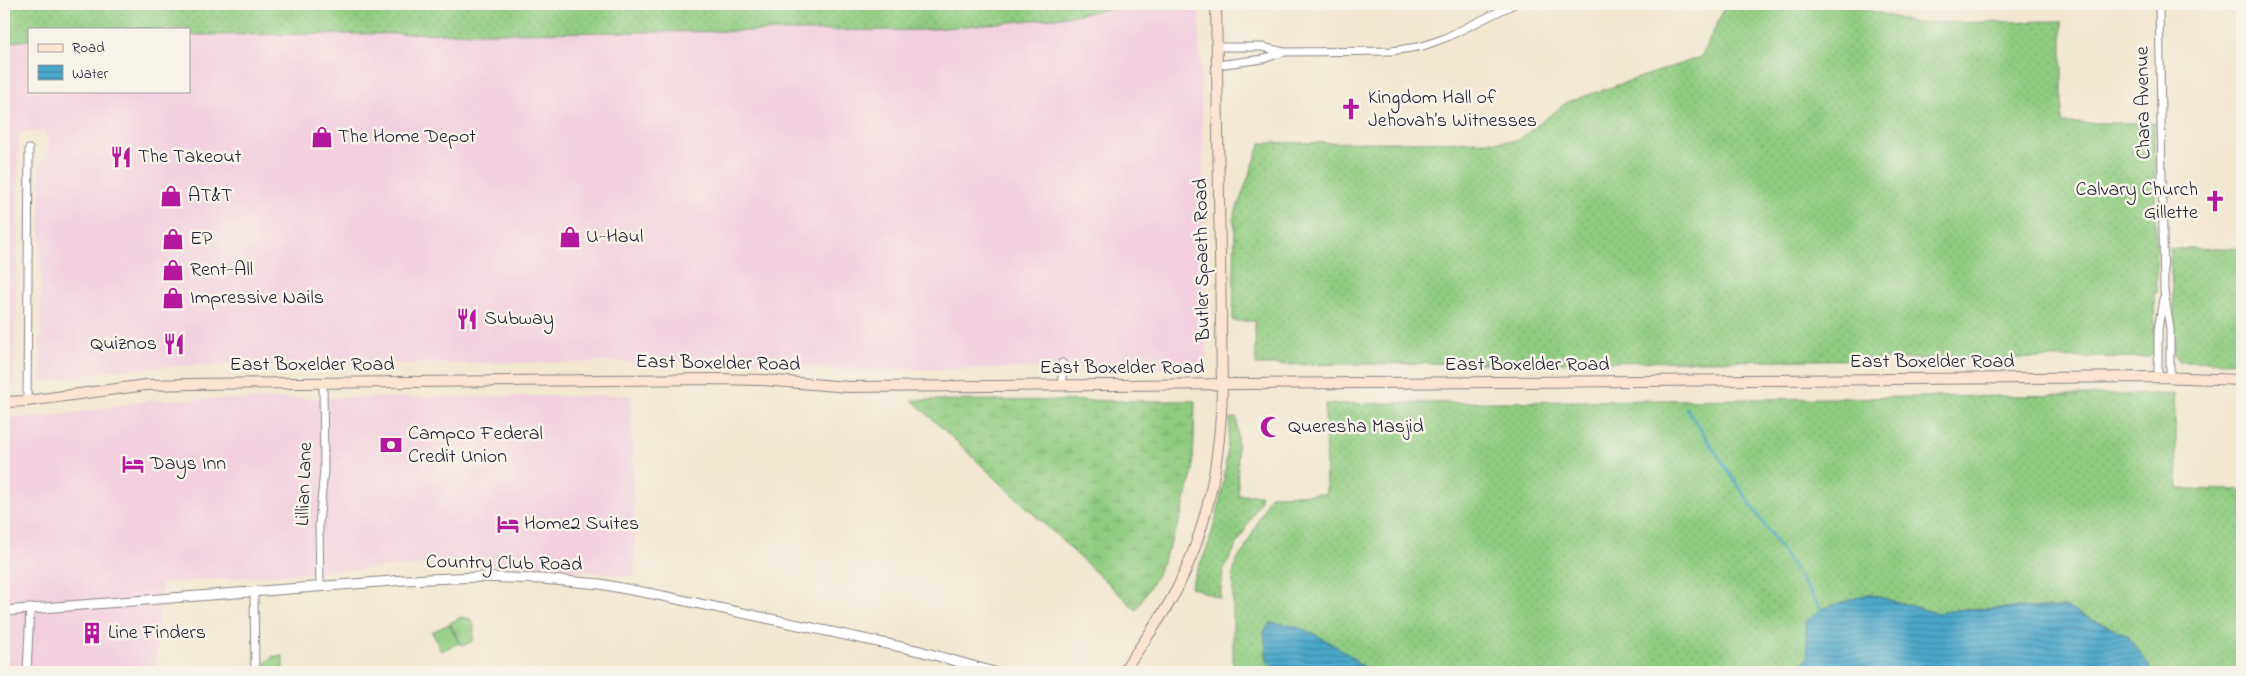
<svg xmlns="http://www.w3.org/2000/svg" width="2246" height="676" viewBox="0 0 2246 676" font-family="'Indie Flower',sans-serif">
<defs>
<pattern id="grass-dots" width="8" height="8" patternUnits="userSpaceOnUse" patternTransform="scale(1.25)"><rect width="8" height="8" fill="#90cc81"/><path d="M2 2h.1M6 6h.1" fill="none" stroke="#7caf70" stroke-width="1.8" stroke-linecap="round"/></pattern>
<pattern id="wetland-marsh" width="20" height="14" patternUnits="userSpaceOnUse" patternTransform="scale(1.25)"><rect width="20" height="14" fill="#90cc81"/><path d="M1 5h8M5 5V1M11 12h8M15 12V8" fill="none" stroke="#7caf70"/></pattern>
<pattern id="park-tufts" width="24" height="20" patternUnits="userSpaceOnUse" patternTransform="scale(1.25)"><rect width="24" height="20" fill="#90cc81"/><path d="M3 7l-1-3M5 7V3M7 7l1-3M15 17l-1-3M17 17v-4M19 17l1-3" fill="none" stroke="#7caf70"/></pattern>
<pattern id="water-rules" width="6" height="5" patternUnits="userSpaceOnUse" patternTransform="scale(1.25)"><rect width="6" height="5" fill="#4ca8ca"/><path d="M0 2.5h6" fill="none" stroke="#3f88a5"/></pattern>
</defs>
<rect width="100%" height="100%" fill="#f7f3e8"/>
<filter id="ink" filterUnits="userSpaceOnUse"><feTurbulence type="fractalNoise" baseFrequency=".02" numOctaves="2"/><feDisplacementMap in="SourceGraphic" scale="10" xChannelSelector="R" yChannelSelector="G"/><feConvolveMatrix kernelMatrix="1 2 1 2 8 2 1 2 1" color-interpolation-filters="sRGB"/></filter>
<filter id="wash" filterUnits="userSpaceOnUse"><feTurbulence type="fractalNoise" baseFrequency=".0096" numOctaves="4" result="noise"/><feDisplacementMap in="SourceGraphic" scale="20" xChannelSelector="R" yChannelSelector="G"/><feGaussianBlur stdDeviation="1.12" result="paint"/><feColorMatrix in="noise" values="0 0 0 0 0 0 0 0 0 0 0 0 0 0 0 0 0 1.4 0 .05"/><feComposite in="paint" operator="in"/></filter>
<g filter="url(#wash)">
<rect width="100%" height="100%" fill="#f2e7cf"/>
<!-- built -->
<g fill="#f3cfdf">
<path d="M1139,4H1199L1207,357L1199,362L1197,367L839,370L758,361L200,365L109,371L41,383L40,164L49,155V141L44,131L19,132L14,386H4V43L29,40V91H189V35L922,30L1056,18Z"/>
<path d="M631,395L635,577L545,567L437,564L162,583L155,672H4V418L49,417L150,400Z"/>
</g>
<!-- grass -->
<g fill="url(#grass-dots)" stroke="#59775e">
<path d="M4,4H1139L1056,18L922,30L197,35H189V29H29V40L4,43Z"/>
<path d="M1726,4H1846L1916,23L2062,21V123H2154L2157,293H2154L2155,351H2153V354L2149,357L1256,365L1255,321H1233L1235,227L1233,219L1261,143L1517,141L1567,102L1701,57Z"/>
<path d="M2242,248V362L2179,361L2176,356H2174V307L2169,249Z"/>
<path d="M2174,394L2178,489L2242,490V672H2154L2127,635L2064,607L1964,609L1937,613L1868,594L1796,672H1364L1357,664L1265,631L1267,661L1277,672H1233V575L1236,561L1245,549L1270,495L1326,494L1325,404Z"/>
<path d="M1230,418H1237L1238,495H1261L1259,503L1223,571L1220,598L1190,587C1195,574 1202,561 1207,548C1222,506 1227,463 1230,418Z"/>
</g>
<!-- wetland -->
<path fill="url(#wetland-marsh)" stroke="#59775e" d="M912,400L1195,401L1193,471L1179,523L1157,575L1136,610Z"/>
<!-- park -->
<g fill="url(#park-tufts)" stroke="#59775e">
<path d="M461,617L471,619L474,626L473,641L464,645L460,644L450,623Z"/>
<path d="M273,656H283V672H267L266,663Z"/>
</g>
<!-- pitch -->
<path fill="#90cc81" stroke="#59775e" d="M449,624L459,643L441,651L432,632Z"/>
<!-- water -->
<g fill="url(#water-rules)" stroke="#376582">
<path d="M1868,594L1937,613L1964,609L2064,607L2127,635L2154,672H1796L1808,657L1805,622L1821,609Z"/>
<path d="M1270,623C1303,623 1327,641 1354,658L1357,664L1363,665L1364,672H1277L1267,661L1264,631Z"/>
</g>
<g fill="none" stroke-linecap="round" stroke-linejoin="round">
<!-- stream -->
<path stroke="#4ca8ca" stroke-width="2.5" d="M1686,408L1821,609"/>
</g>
</g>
<g filter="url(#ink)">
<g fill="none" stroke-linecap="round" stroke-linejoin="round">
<!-- minor casing -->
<g stroke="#8a8485" stroke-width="9">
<g id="minor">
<path d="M2159,4L2164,291L2170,329V377"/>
<path d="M1217,47H1262L1284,52L1392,51L1423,46L1445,38L1514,4"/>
<path d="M1217,65L1263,59L1284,52"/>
<path d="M1062,363V386"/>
<path d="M2158,377V330L2163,299"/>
<path d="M27,401L29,149"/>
<path d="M320,587L319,524L324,470L323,383"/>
<path d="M254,592L255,672"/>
<path d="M27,672L30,609"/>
</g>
</g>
<!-- tertiary casing -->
<g stroke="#8a8485" stroke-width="11">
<path id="tertiary" d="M4,611L405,580L479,577L542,579L600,584L658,595L920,651L994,672"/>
</g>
<!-- secondary casing -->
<g stroke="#8a8485" stroke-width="12">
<g id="secondary">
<path d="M4,402L27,401L146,385L191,384L717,379L763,380L848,387L2158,377L2242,380"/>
<path d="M1123,672C1141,645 1162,618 1177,589C1209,525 1221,456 1222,386L1216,4"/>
</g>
</g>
<!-- minor -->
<use href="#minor" stroke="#fff" stroke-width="7"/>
<!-- tertiary -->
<use href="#tertiary" stroke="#fff" stroke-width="9"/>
<!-- secondary -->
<use href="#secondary" stroke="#fde4d1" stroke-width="10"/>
</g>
</g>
<!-- icons -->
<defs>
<g id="church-bare" transform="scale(1.725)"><path d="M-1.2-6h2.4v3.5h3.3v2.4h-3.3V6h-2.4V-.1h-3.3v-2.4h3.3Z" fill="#b5179e" stroke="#f7f3e8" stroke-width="2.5" paint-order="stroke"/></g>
<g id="shop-bare" transform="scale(1.725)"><path d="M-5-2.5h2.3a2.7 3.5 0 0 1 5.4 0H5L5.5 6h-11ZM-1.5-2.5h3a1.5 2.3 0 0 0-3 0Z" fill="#b5179e" stroke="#f7f3e8" stroke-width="2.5" paint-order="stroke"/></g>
<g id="restaurant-bare" transform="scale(1.725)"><path d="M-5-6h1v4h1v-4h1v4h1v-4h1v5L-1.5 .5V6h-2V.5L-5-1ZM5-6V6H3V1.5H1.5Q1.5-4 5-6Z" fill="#b5179e" stroke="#f7f3e8" stroke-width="2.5" paint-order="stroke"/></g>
<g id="mosque-bare" transform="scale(1.725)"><path d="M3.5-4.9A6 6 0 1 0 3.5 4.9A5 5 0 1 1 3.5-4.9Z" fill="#b5179e" stroke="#f7f3e8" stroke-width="2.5" paint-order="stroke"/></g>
<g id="bank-bare" transform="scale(1.725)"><path d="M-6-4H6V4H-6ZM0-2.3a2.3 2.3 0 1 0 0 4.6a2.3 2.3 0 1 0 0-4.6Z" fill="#b5179e" stroke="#f7f3e8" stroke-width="2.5" paint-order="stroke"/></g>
<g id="hotel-bare" transform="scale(1.725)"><path d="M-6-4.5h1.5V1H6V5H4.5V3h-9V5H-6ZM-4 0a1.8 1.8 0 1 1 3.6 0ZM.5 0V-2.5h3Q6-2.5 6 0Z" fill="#b5179e" stroke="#f7f3e8" stroke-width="2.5" paint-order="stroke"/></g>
<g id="building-bare" transform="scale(1.725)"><path d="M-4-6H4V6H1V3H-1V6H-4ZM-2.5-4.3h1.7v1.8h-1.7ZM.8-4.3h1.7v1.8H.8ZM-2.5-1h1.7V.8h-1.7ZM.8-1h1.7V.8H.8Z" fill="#b5179e" stroke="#f7f3e8" stroke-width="2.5" paint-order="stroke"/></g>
</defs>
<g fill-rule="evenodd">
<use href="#church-bare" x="1351" y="109"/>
<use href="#shop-bare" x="322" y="137"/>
<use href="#restaurant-bare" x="121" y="157"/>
<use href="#shop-bare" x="171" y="196"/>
<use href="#church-bare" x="2215" y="201"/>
<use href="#shop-bare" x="570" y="237"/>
<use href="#shop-bare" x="173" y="239"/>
<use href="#shop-bare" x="173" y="270"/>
<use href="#shop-bare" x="173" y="298"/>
<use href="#restaurant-bare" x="467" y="319"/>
<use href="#restaurant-bare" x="174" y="344"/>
<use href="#mosque-bare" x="1271" y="427"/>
<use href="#bank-bare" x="391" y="445"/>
<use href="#hotel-bare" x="133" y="464"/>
<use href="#hotel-bare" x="508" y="524"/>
<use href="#building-bare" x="92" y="633"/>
</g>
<g text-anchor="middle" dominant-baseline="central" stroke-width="5" stroke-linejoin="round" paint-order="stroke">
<!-- poi labels -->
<g font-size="20" fill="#22223b" stroke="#f7f3e8" text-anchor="start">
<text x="1368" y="98">Kingdom Hall of<tspan x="1368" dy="23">Jehovah’s Witnesses</tspan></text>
<text x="338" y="137">The Home Depot</text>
<text x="138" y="157">The Takeout</text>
<text x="2198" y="190" text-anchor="end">Calvary Church<tspan x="2198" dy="23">Gillette</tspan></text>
<text x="188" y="196">AT&amp;T</text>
<text x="586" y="237">U-Haul</text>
<text x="190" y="239">EP</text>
<text x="190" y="270">Rent-All</text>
<text x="190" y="298">Impressive Nails</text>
<text x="484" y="319">Subway</text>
<text x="157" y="344" text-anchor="end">Quiznos</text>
<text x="1288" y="427">Queresha Masjid</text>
<text x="408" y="434">Campco Federal<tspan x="408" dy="23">Credit Union</tspan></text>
<text x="150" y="464">Days Inn</text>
<text x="524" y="524">Home2 Suites</text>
<text x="108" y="633">Line Finders</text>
</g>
<!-- street labels -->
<g font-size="20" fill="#22223b" stroke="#f7f3e8">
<text transform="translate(2144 103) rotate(-91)">Chara Avenue</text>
<text transform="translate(1203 260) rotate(-91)">Butler Spaeth Road</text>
<text x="1932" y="362">East Boxelder Road</text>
<text transform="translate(718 364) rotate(1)">East Boxelder Road</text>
<text x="312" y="365">East Boxelder Road</text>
<text x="1527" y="365">East Boxelder Road</text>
<text x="1122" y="368">East Boxelder Road</text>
<text transform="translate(305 484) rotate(-88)">Lillian Lane</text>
<text transform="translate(504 564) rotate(1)">Country Club Road</text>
</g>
</g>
<!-- margin -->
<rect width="2246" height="676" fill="none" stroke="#f7f3e8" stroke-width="20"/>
<!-- legend -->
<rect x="28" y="28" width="162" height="65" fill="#f7f3e8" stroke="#a29fa3"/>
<rect x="38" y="44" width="25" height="8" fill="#fde4d1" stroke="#a29fa3"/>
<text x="72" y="52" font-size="15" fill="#22223b">Road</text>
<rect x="38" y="65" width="25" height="15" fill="url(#water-rules)" stroke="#a29fa3"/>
<text x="72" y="78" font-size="15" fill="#22223b">Water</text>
</svg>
